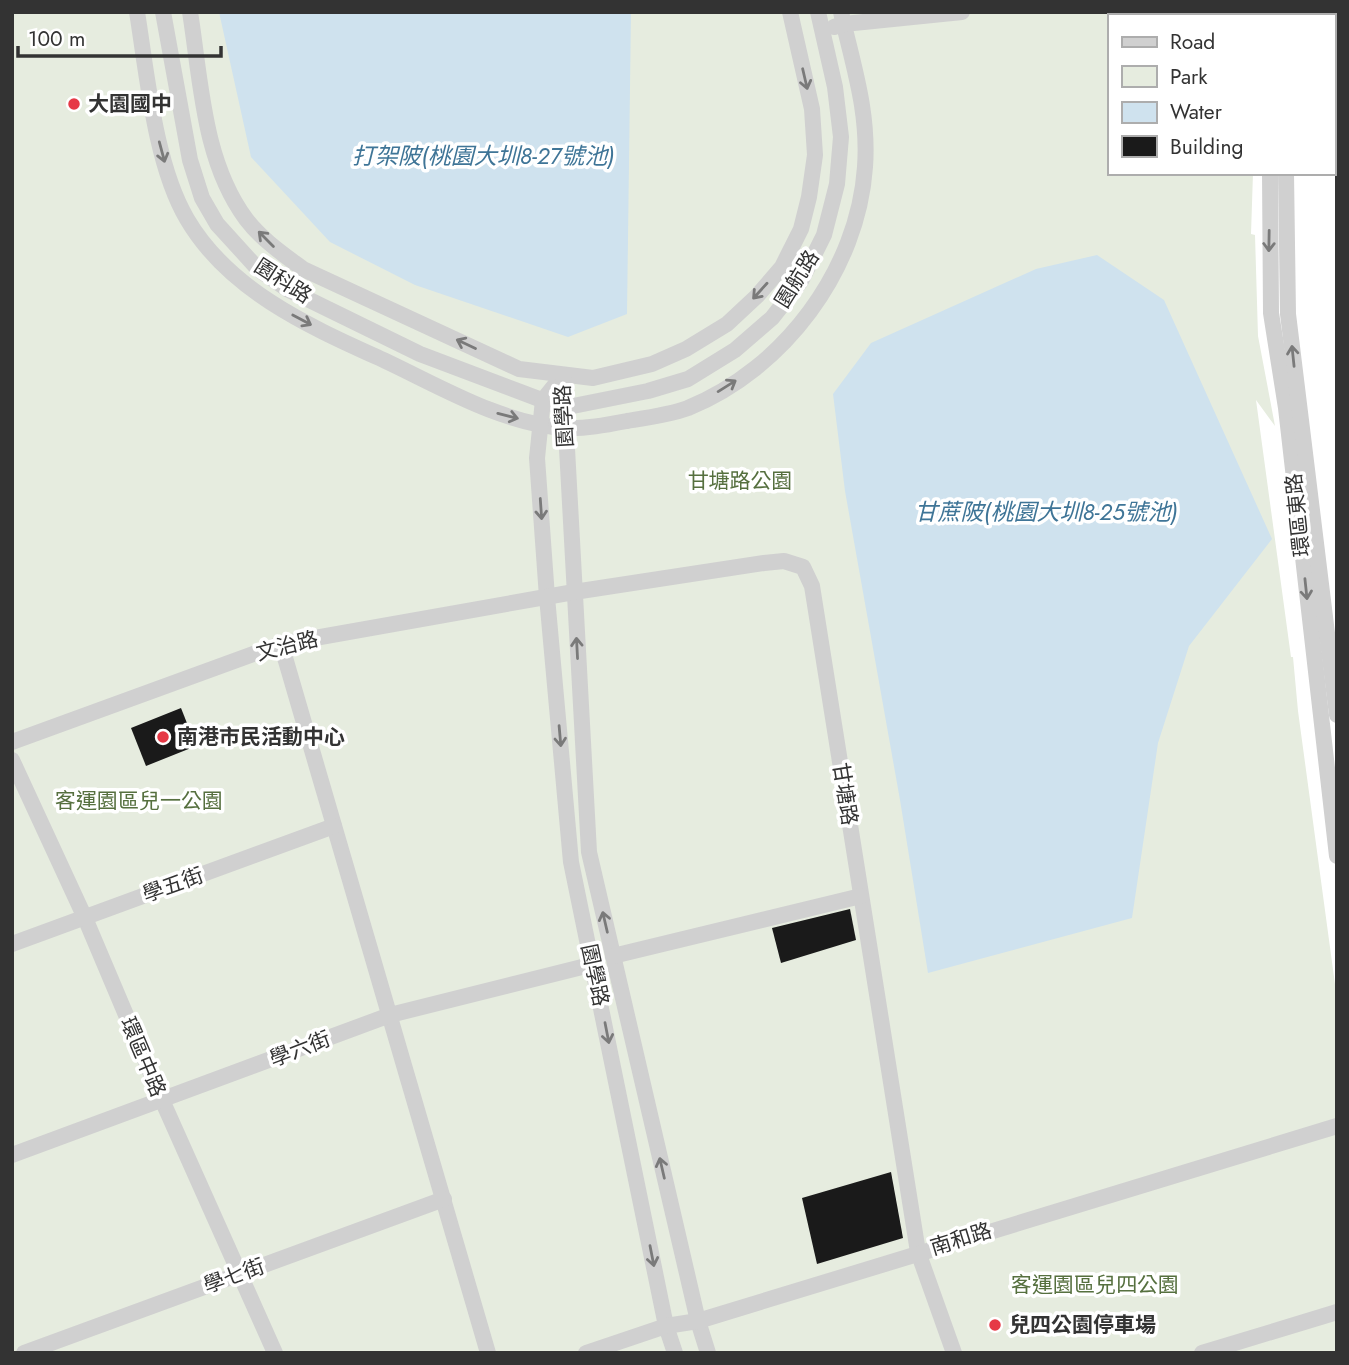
<svg xmlns="http://www.w3.org/2000/svg" width="1349" height="1365" viewBox="0 0 1349 1365" font-family="Jost,'Noto Sans TC',sans-serif">
<rect width="100%" height="100%" fill="#fff"/>
<!-- green -->
<path fill="#e6ecdf" d="M12,12H1257V16H1109V173H1253L1251,234L1255,235L1258,336L1275,426L1256,400L1291,657H1293L1298,711L1337,999V1353H12Z"/>
<!-- water -->
<g fill="#cfe2ee">
<path d="M219,12H631L627,314L568,337L415,285L330,242L251,157Z"/>
<path d="M1097,255L1164,300L1272,539L1189,646L1158,743L1132,918L928,973L900,800L845,491L833,394L871,343L1036,269Z"/>
</g>
<!-- building -->
<g fill="#1a1a1a">
<path d="M181,708L196,746L146,766L131,728Z"/>
<path d="M850,909L856,940L781,963L772,928Z"/>
<path d="M891,1172L903,1238L817,1264L802,1198Z"/>
</g>
<g fill="none" stroke-linecap="round" stroke-linejoin="round">
<!-- minor -->
<g stroke="#d0d0d0" stroke-width="16">
<path d="M137,12C147,74 155,165 187,219C228,289 306,325 377,357C436,384 498,423 564,428C585,429 606,425 627,421C646,418 669,415 688,408C784,369 858,270 865,167C869,111 853,66 841,12"/>
<path d="M163,12L190,160L202,198L217,224L258,269L287,289L420,354L563,408L648,391L688,379L735,350L772,318L801,281L824,235L837,184L841,137L835,87L818,12"/>
<path d="M190,12C201,81 203,161 246,219C261,239 283,254 303,269L519,369L593,378L652,364L686,349L727,324L757,296L782,267L801,229L809,197L815,155L812,109L790,12"/>
<path d="M1272,16V12"/>
<path d="M1288,16V12"/>
<path d="M834,27L844,24L962,12"/>
<path d="M1270,173L1271,313L1286,408L1337,856"/>
<path d="M1286,173L1288,314L1337,715"/>
<path d="M563,375L543,400L537,458L547,597L571,862L666,1326L675,1353"/>
<path d="M563,375L589,852L698,1321L708,1353"/>
<path d="M281,644L488,1353"/>
<path d="M12,742L281,644L574,592L764,563L784,561L803,567L812,586L918,1252L954,1353"/>
<path d="M12,760L85,918L162,1100L275,1353"/>
<path d="M12,944L334,826"/>
<path d="M613,956L861,896"/>
<path d="M12,1155L390,1015L594,964"/>
<path d="M24,1353L444,1199"/>
<path d="M586,1353L666,1326L698,1321L1337,1126"/>
<path d="M1202,1353L1337,1312"/>
</g>
</g>
<!-- one-way arrows -->
<defs><path id="oneway-shaft" d="M-6 0H5M1.5-3L5.5 0L1.5 3" fill="none" stroke-width="1.6" stroke-linecap="round" stroke-linejoin="round" transform="scale(1.75)"/></defs>
<g stroke="#7a7a7a">
<use href="#oneway-shaft" transform="translate(805 79) rotate(77)"/>
<use href="#oneway-shaft" transform="translate(162 152) rotate(75)"/>
<use href="#oneway-shaft" transform="translate(266 239) rotate(-135)"/>
<use href="#oneway-shaft" transform="translate(1269 241) rotate(91)"/>
<use href="#oneway-shaft" transform="translate(760 291) rotate(132)"/>
<use href="#oneway-shaft" transform="translate(302 320) rotate(28)"/>
<use href="#oneway-shaft" transform="translate(466 344) rotate(-155)"/>
<use href="#oneway-shaft" transform="translate(1293 356) rotate(-96)"/>
<use href="#oneway-shaft" transform="translate(727 386) rotate(-32)"/>
<use href="#oneway-shaft" transform="translate(508 416) rotate(14)"/>
<use href="#oneway-shaft" transform="translate(541 509) rotate(86)"/>
<use href="#oneway-shaft" transform="translate(1306 589) rotate(84)"/>
<use href="#oneway-shaft" transform="translate(577 648) rotate(-93)"/>
<use href="#oneway-shaft" transform="translate(560 736) rotate(85)"/>
<use href="#oneway-shaft" transform="translate(605 922) rotate(-103)"/>
<use href="#oneway-shaft" transform="translate(607 1033) rotate(79)"/>
<use href="#oneway-shaft" transform="translate(662 1168) rotate(-103)"/>
<use href="#oneway-shaft" transform="translate(652 1256) rotate(79)"/>
</g>
<!-- markers -->
<g fill="#e63946" stroke="#fff" stroke-width="2.5">
<circle cx="74" cy="104" r="7"/>
<circle cx="163" cy="737" r="7"/>
<circle cx="995" cy="1325" r="7"/>
</g>
<g text-anchor="middle" dominant-baseline="central" stroke-width="7" stroke-linejoin="round" paint-order="stroke">
<!-- poi labels -->
<g font-size="21" font-weight="bold" fill="#333" stroke="#fff" text-anchor="start">
<text x="88" y="104">大園國中</text>
<text x="177" y="737">南港市民活動中心</text>
<text x="1009" y="1325">兒四公園停車場</text>
</g>
<!-- street labels -->
<g font-size="21" fill="#333" stroke="#fff">
<text transform="translate(797 279) rotate(-58)">園航路</text>
<text transform="translate(283 281) rotate(33)">園科路</text>
<text transform="translate(564 416) rotate(-93)">園學路</text>
<text transform="translate(1298 515) rotate(-96)">環區東路</text>
<text transform="translate(287 646) rotate(-14)">文治路</text>
<text transform="translate(845 794) rotate(81)">甘塘路</text>
<text transform="translate(173 885) rotate(-20)">學五街</text>
<text transform="translate(595 975) rotate(78)">園學路</text>
<text transform="translate(300 1049) rotate(-21)">學六街</text>
<text transform="translate(143 1057) rotate(67)">環區中路</text>
<text transform="translate(961 1239) rotate(-17)">南和路</text>
<text transform="translate(234 1276) rotate(-20)">學七街</text>
</g>
<!-- park labels -->
<g font-size="21" fill="#56703f" stroke="#fff">
<text x="740" y="481">甘塘路公園</text>
<text x="139" y="801">客運園區兒一公園</text>
<text x="1095" y="1285">客運園區兒四公園</text>
</g>
<!-- water labels -->
<g font-size="23" font-style="italic" fill="#3f7597" stroke="#fff">
<text x="483" y="156">打架陂(桃園大圳8-27號池)</text>
<text x="1046" y="512">甘蔗陂(桃園大圳8-25號池)</text>
</g>
</g>
<!-- border -->
<rect width="1349" height="1365" fill="none" stroke="#333333" stroke-width="28"/>
<!-- legend -->
<rect x="1108" y="14" width="228" height="161" fill="#ffffff" stroke="#adadad" stroke-width="2"/>
<rect x="1122" y="37" width="35" height="10" fill="#d0d0d0" stroke="#adadad" stroke-width="2"/>
<text x="1170" y="49" font-size="21" fill="#333333">Road</text>
<rect x="1122" y="66" width="35" height="21" fill="#e6ecdf" stroke="#adadad" stroke-width="2"/>
<text x="1170" y="84" font-size="21" fill="#333333">Park</text>
<rect x="1122" y="102" width="35" height="21" fill="#cfe2ee" stroke="#adadad" stroke-width="2"/>
<text x="1170" y="119" font-size="21" fill="#333333">Water</text>
<rect x="1122" y="136" width="35" height="21" fill="#1a1a1a" stroke="#adadad" stroke-width="2"/>
<text x="1170" y="154" font-size="21" fill="#333333">Building</text>
<!-- scale -->
<path d="M18 46v10h203v-10" fill="none" stroke="#333333" stroke-width="3.5"/>
<text x="28" y="46" font-size="21" fill="#333333" stroke="#ffffff" stroke-width="5" paint-order="stroke">100 m</text>
</svg>
